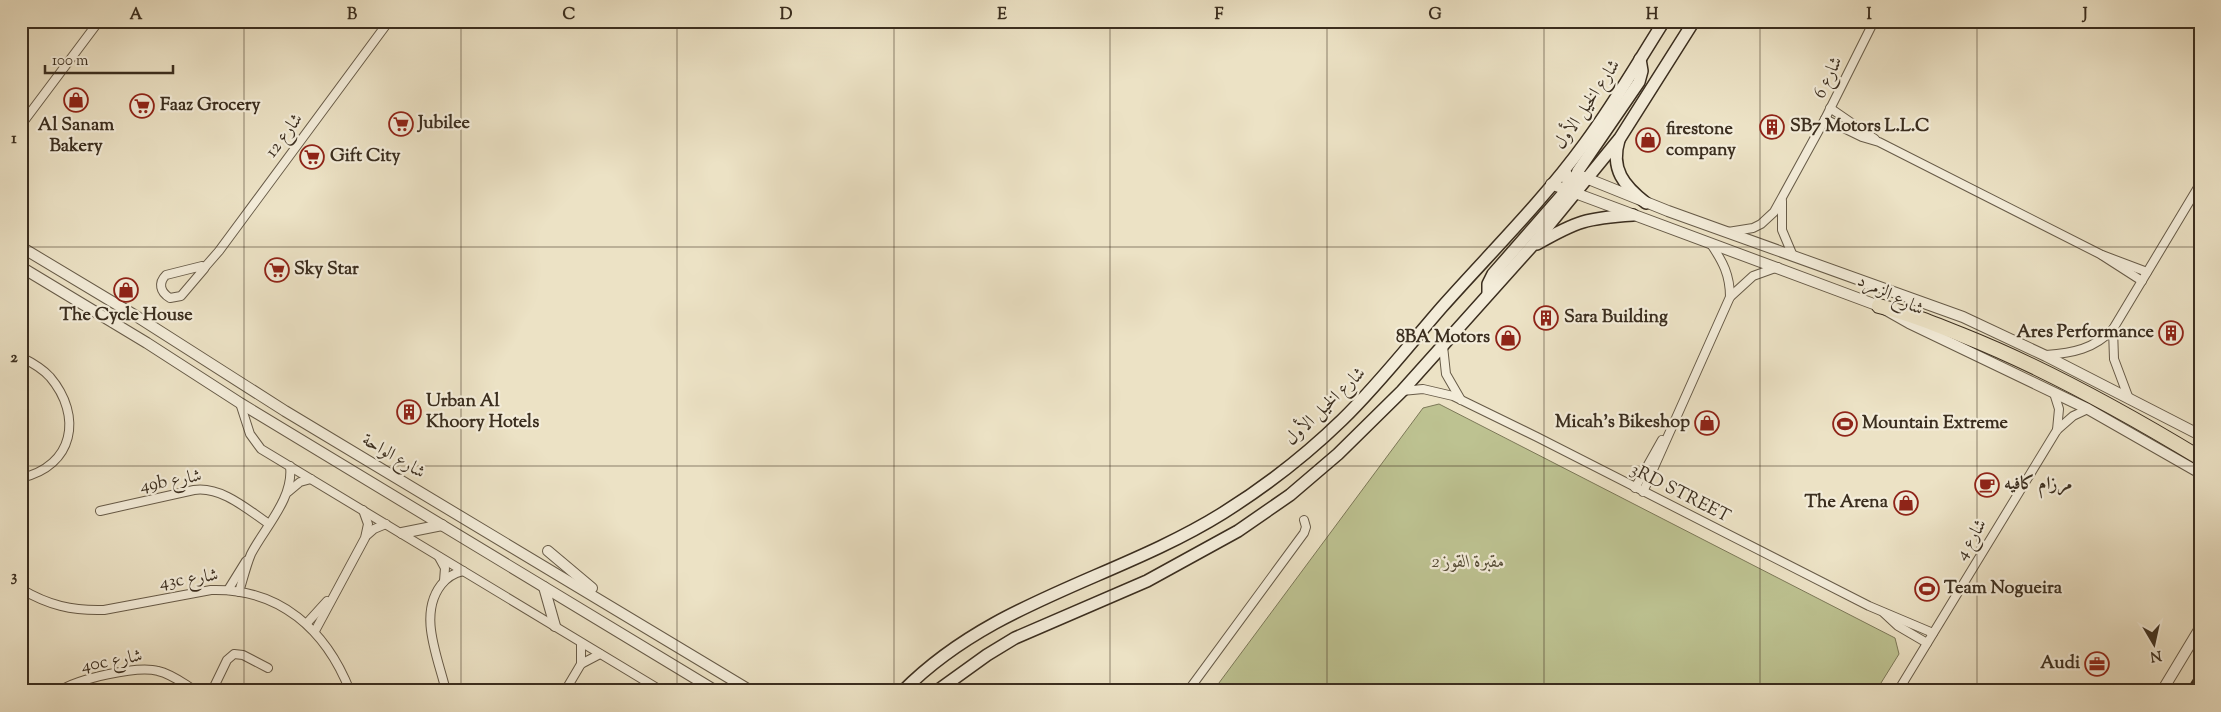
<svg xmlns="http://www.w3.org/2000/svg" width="2221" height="712" viewBox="0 0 2221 712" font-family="'Sorts Mill Goudy',Amiri,serif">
<rect width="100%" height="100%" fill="#ece2c5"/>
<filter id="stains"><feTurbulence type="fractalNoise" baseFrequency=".004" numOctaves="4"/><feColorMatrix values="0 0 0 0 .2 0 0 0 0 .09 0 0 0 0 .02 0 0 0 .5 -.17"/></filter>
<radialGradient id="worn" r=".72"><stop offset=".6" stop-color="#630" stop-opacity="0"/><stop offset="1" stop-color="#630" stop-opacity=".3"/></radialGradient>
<!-- green -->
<path fill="#bdc291" stroke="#7c7858" d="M1439,404L1895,638L1899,654L1876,691H1213L1423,408Z"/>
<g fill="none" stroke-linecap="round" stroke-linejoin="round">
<!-- minor casing -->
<g stroke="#675b48" stroke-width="10">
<g id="minor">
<path d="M1830,108L1875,139"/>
<path d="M1825,119L1862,137L1879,142L2100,254L2142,281"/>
<path d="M21,125L99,21"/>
<path d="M1782,201V230L1793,256"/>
<path d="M1728,232L1753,228L1761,224L1774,212L1825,119L1874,21"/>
<path d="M1711,244C1723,262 1730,275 1730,297"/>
<path d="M2102,255L2147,272"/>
<path d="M202,266L205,267L204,269L181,296L170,298C160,292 158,283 166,275Z"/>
<path d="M205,267L219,251L389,21"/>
<path d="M2113,329L2114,359L2129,399"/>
<path d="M1443,346L1446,374L1461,400"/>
<path d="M2046,355C2073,353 2094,349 2113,329L2200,184"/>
<path d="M21,357C31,362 42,368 50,377C83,416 74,466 21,478"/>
<path d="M1402,391L1423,389L1453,396L1537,437L1869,606L1933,633"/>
<path d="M2054,393L2059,409L2057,430"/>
<path d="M240,403L250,434L261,449L662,691"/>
<path d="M1635,488L1662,440"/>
<path d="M288,492L300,482L311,479"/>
<path d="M1643,492L1730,297L1753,276L1778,267"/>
<path d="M100,511L194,490C221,486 247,509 269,524"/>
<path d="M366,536L374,529L386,524"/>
<path d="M439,557L445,568L444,581"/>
<path d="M21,589C48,605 72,611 104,610L211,590C280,588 326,630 350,691"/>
<path d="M228,590L246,561"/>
<path d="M239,592C243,579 246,566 251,554C265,527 294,498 290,466"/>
<path d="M1884,613L1898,626L1927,643"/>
<path d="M307,623L327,601"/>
<path d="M315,631L365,538L368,524L363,510"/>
<path d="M581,643V664"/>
<path d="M60,691C77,679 138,665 158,671C172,674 184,684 196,691"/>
<path d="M212,691L227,660L234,654L243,655L268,668"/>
<path d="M446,691C438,657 418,615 441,585C447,577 454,573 463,571"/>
<path d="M565,691L581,664L600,654"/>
<path d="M1188,691L1304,533L1306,527L1304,520"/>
<path d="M1898,691L2057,430L2073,416L2088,409"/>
</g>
</g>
<!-- tertiary casing -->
<g stroke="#675b48" stroke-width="12">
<g id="tertiary">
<path d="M1581,176L1668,211L1963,317L2046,356L2200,435"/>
<path d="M1551,184L1879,306L1909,323L2088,409L2200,473"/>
<path d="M21,247L136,316L285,411L751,691"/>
<path d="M21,267L147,343L240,403L716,691"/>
<path d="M402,533L442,525"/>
<path d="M548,551L592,588"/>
<path d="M544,587L555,626"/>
<path d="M2162,691L2200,628"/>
</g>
</g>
<!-- secondary casing -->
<g stroke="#3b2e1f" stroke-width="14">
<g id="secondary">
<path d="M1619,140C1610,169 1624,186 1646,203"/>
<path d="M1575,193L1574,182L1578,171L1639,82L1642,71L1640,59"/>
<path d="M1537,244C1577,221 1587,218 1633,215"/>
<path d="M1488,294V284L1493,274L1564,193L1568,185L1567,175"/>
<path d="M903,691C993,600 1117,579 1223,513C1266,486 1306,455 1342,420C1378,385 1409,345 1442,307C1490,253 1542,202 1585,143C1614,104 1638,62 1664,21"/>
<path d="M937,691L987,655L1015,638L1147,581L1238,531L1290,495L1338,454L1402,391L1531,247L1620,138L1694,21"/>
</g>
</g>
<!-- motorway casing -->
<g stroke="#3b2e1f" stroke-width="16">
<path id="motorway" d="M1879,306C1908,313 1935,324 1962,335C2045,368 2124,412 2200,458"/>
</g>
<!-- minor -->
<use href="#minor" stroke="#f3ecd9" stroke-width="8"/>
<!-- tertiary -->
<use href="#tertiary" stroke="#f3ecd9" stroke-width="10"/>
<!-- secondary -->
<use href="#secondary" stroke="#f3ecd9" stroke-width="11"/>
<!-- motorway -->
<use href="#motorway" stroke="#ece2c5" stroke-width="14"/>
<!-- rail casing -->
<g stroke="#3b2e1f" stroke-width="4.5">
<g id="rail">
<path d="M2188,691L2200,672"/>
<path d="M2197,691L2200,687"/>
</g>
</g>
<!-- rail -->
<use href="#rail" stroke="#f3ecd9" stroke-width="2.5" stroke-dasharray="8" stroke-linecap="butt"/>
</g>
<!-- grid -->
<path fill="none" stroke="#3b2e1f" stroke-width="1" stroke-opacity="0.55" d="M244,21V691M461,21V691M677,21V691M894,21V691M1110,21V691M1327,21V691M1544,21V691M1760,21V691M1977,21V691M21,247H2200M21,466H2200"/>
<!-- icons -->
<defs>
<g id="shop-ring" transform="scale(1.25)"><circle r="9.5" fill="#f3ecd9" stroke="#8f2418" stroke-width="1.5"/><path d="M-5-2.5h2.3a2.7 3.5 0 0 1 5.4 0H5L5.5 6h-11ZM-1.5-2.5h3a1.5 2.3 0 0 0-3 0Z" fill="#8f2418"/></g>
<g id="supermarket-ring" transform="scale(1.25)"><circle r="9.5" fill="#f3ecd9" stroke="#8f2418" stroke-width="1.5"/><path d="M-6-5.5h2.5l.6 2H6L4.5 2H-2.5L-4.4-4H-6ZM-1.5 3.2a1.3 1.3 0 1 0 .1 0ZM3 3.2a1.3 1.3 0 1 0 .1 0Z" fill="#8f2418"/></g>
<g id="building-ring" transform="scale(1.25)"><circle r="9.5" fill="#f3ecd9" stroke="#8f2418" stroke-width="1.5"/><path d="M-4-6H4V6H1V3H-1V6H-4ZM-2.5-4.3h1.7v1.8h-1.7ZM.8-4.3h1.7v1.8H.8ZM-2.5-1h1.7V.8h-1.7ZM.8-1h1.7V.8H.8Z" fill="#8f2418"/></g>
<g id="stadium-ring" transform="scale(1.25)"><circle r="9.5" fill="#f3ecd9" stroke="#8f2418" stroke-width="1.5"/><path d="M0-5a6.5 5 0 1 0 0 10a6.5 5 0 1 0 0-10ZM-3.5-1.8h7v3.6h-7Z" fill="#8f2418"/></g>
<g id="cafe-ring" transform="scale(1.25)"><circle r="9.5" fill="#f3ecd9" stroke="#8f2418" stroke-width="1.5"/><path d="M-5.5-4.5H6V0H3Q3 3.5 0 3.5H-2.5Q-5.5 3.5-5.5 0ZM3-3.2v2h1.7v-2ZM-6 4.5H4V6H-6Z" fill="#8f2418"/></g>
<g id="office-ring" transform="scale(1.25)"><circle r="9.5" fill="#f3ecd9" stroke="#8f2418" stroke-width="1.5"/><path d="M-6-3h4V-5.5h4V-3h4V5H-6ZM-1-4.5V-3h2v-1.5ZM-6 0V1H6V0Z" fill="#8f2418"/></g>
</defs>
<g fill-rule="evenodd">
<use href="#shop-ring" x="76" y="100"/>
<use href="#supermarket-ring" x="142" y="106"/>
<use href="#supermarket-ring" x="401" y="124"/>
<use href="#building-ring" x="1772" y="127"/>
<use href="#shop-ring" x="1648" y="140"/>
<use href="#supermarket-ring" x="312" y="157"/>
<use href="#supermarket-ring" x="277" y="270"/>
<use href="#shop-ring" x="126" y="290"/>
<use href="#building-ring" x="1546" y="318"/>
<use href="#building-ring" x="2171" y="333"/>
<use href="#shop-ring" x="1508" y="338"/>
<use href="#building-ring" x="409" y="412"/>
<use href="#shop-ring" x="1707" y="423"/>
<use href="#stadium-ring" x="1845" y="424"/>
<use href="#cafe-ring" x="1987" y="485"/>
<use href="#shop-ring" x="1906" y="503"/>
<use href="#stadium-ring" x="1927" y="589"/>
<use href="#office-ring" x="2097" y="664"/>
</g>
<g text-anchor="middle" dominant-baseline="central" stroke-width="4.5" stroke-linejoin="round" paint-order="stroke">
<!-- street labels -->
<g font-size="18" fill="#3b2e1f" stroke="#f3ecd9">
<text transform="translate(1829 78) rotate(-64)">شارع 6</text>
<text transform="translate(1588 105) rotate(-56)">شارع الخيل الأول</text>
<text transform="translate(285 136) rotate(-53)">شارع 12</text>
<text transform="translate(1890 296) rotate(26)">شارع الزمرد</text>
<text transform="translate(1326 407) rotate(-44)">شارع الخيل الأول</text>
<text transform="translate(393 457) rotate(31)">شارع الواحة</text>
<text transform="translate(171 482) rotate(-10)">49b شارع</text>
<text transform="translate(1680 494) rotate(27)">3RD STREET</text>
<text transform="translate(1972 540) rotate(-59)">شارع 4</text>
<text transform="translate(189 580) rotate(-8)">43c شارع</text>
<text transform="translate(112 662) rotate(-10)">40c شارع</text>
</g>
<!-- poi labels -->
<g font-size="18" font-weight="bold" fill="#3b2e1f" stroke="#f3ecd9" text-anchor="start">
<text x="160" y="106">Faaz Grocery</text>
<text x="418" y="124">Jubilee</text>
<text x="76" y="126" text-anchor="middle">Al Sanam<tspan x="76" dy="21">Bakery</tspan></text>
<text x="1790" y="127">SB7 Motors L.L.C</text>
<text x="1666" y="130">firestone<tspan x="1666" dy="21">company</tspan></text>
<text x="330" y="157">Gift City</text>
<text x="294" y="270">Sky Star</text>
<text x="126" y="316" text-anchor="middle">The Cycle House</text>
<text x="1564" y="318">Sara Building</text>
<text x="2154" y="333" text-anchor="end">Ares Performance</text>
<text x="1490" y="338" text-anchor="end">8BA Motors</text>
<text x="426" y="402">Urban Al<tspan x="426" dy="21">Khoory Hotels</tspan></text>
<text x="1690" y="423" text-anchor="end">Micah's Bikeshop</text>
<text x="1862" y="424">Mountain Extreme</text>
<text x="2004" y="485">مرزام كافيه</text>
<text x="1888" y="503" text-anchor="end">The Arena</text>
<text x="1944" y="589">Team Nogueira</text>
<text x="2080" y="664" text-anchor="end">Audi</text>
</g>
<!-- park labels -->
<g font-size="18" font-style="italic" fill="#554c36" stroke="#f3ecd9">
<text x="1468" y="563">مقبرة القوز 2</text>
</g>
</g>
<!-- margin -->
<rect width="2221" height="712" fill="none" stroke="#ece2c5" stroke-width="55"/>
<!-- north arrow -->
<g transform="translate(2154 644) rotate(171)" stroke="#f3ecd9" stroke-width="4" paint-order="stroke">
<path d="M0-4L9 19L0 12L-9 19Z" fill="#3b2e1f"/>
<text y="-8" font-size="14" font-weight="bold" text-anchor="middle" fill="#3b2e1f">N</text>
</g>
<!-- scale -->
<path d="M45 65v8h128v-8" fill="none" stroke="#3b2e1f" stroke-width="2.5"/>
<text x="52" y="65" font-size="15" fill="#3b2e1f" stroke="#f3ecd9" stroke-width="4" paint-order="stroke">100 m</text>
<rect x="28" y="28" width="2166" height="656" fill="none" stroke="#3b2e1f" stroke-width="2"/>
<g font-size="16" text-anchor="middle" font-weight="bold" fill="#3b2e1f">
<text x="136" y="19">A</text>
<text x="352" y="19">B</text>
<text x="569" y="19">C</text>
<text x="786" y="19">D</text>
<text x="1002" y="19">E</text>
<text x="1219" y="19">F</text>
<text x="1435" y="19">G</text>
<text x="1652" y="19">H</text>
<text x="1869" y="19">I</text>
<text x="2085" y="19">J</text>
<text x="14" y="143">1</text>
<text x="14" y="362">2</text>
<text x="14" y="581">3</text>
</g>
<rect width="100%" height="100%" filter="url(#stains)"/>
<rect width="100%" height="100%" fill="url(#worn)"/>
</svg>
